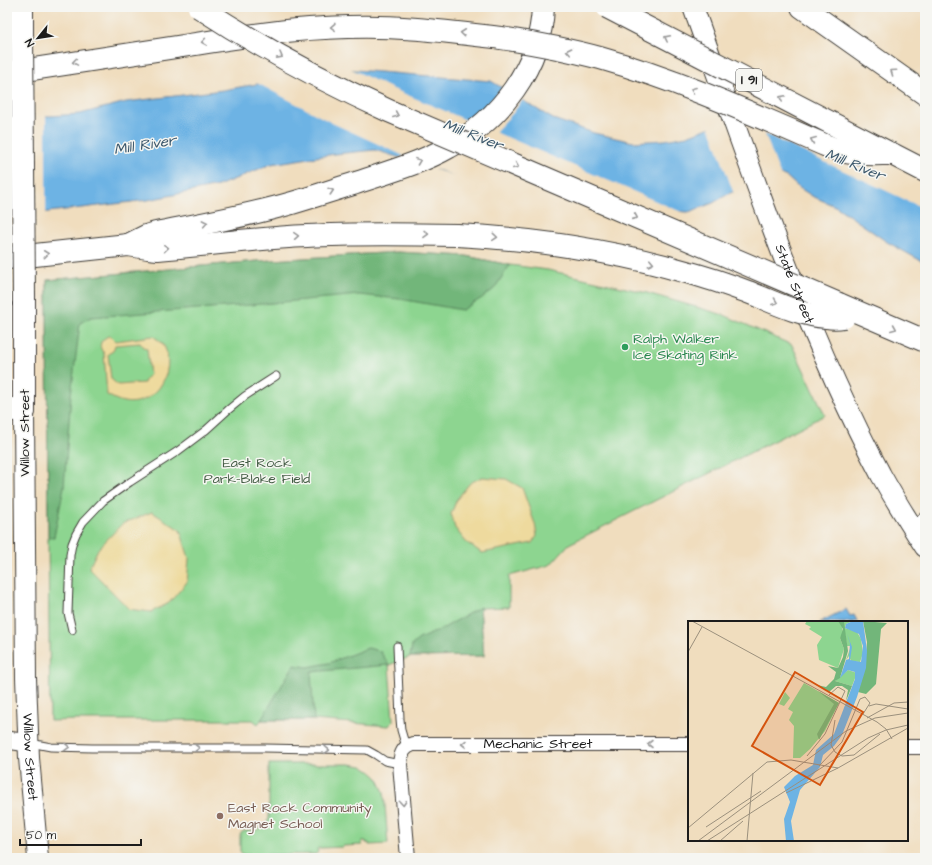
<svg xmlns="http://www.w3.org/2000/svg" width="932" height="865" viewBox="0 0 932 865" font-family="'Architects Daughter',sans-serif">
<rect width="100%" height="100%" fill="#f6f6f2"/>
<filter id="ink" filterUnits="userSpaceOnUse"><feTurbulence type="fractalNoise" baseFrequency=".025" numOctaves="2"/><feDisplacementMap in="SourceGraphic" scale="8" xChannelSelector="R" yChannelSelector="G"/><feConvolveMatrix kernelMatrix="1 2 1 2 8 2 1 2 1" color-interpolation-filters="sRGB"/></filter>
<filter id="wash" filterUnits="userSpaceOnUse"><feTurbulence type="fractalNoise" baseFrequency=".012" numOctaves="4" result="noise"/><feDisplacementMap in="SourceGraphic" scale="16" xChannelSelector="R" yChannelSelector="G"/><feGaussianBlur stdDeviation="0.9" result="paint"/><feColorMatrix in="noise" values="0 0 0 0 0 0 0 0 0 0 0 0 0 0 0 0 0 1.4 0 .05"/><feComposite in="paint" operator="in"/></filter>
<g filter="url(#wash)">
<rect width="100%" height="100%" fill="#f0ddbe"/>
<!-- green -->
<g fill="#8dd590" stroke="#547856">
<path d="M398,252L466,256L510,265L548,270L596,281L647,293L724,315L792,345L825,415L569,544L550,565L509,576V607L480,608L484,656L410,657L389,665L393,721L389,726L314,720H261L258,724L253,720H77L50,721L48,537L47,280L257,261Z"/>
<path d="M269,764H350L362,766L370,771L377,777L384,792L388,844L369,845V843H366V841H362V845L343,846V847L319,848L317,849L318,852L316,854L243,855L240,851V835L242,832L244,831C257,830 263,831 269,818Z"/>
</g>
<!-- forest -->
<g fill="#72b67a" stroke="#47694b">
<path d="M398,252L466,256L510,265L494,289L482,298L462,310L400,299L359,295L251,305L91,317L80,323L71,395L64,487L54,537H48L47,280L257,261Z"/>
<path d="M480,607L484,656L410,657L412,645L419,639L442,629Z"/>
<path d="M368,648L380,651L389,665L311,672L314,720H261L294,665L308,667L329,663Z"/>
</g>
<!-- sand -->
<g fill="#eeda9e" stroke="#857b5d" fill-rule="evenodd">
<path d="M109,336L116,341L153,336C155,338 159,340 161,342C171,353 169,373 161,385C154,397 138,405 124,402C118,401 113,398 107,395L104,353C97,346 101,339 109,336ZM140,343L143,347L147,349L150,375L146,378L144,383L118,385L111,379L108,354L113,351L115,345Z"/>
<path d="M482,477L506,479L522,488L535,524L537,536L532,543L482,553L466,542L455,528L451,514L457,499L470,483Z"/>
<path d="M152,512L180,530L189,558L187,582L169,603L151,612L129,609L89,568L98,549L122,524Z"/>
</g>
<!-- water -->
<g fill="#6db3e4" stroke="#446880">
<path d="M343,69L491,81L527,103L553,119L594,133L633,142L665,140L687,136L758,109L925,147V263L887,242L837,207L812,196L798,187L787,177L782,175L730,193L713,203L689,212L654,211L476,182L375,150L335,154L271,164L218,186L148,200L7,217V114L50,116L80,114L126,102L223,90Z"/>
<path d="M846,609L850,616L854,615L857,621L854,622H820Z"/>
</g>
<!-- pier -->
<g fill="#f0ddbe">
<path d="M342,67L349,68L391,88L471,122L504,87L524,98L513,113L495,132L686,214L655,213L624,233L557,216L506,197L476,184L459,178L437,169L434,170L397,159L404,156L332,123L255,82Z"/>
<path d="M782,85L812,90L857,108L925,144V209L765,134L781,177L734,194L709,126L762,105Z"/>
<path d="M7,112L46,114V214L7,219Z"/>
</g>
</g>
<g filter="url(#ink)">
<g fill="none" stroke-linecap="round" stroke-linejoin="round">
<!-- service casing -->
<g stroke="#3c3934" stroke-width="9">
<g id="service">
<path d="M913,524L925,515"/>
<path d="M72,630L68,613L70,555L72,544L76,534L83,522L103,501L130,482L178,451L206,430L228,410L245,396L276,376"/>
<path d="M397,646L400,719L401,730L406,747"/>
<path d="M30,743L51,747L92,748H264L367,750L376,755L385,761L400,764"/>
</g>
</g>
<!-- minor casing -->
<g stroke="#3c3934" stroke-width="16">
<g id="minor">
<path d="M907,747H925"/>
<path id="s1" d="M408,858L400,764C401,754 403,747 413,744H689"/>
</g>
</g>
<!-- tertiary casing -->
<g stroke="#3c3934" stroke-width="19">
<path id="tertiary" d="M7,740L28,743"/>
</g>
<!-- secondary casing -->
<g stroke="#3c3934" stroke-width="22">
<g id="secondary">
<path id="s2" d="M693,7C749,164 803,328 881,475C895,500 910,524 925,547"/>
<path id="s3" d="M24,411L26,678L29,758L38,858"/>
</g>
</g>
<!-- primary casing -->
<g stroke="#3c3934" stroke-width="24">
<g id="primary">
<path d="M22,7V36"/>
<path d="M24,296V411"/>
</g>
</g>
<!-- motorway casing -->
<g stroke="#3c3934" stroke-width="24">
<g id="motorway">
<path d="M802,7L925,94"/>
<path d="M7,73C66,64 124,55 183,46C238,37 292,28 348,27C399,25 450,32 501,38"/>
<path d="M892,154L925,171"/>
<path d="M128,245L146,236L156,233C201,224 247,216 292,203C313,197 333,190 353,184C385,173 419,164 449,147C500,120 541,66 543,7"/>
<path d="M7,258L128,245L148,248L158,249C208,245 257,238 307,236C357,233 407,234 457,235"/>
<path d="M839,304L925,341"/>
<path d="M7,409L24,411"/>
</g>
</g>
<!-- service -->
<use href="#service" stroke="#fff" stroke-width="7"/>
<!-- minor -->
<use href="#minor" stroke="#fff" stroke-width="14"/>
<!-- tertiary -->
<use href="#tertiary" stroke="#fff" stroke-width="17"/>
<!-- secondary -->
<use href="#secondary" stroke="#fff" stroke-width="20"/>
<!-- primary -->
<use href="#primary" stroke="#fff" stroke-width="22"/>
<!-- motorway -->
<use href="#motorway" stroke="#fff" stroke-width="22"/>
<!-- primary-bridge casing -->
<g stroke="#3c3934" stroke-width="24" stroke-linecap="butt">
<path id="primary-bridge" d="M22,36L24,296"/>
</g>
<!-- motorway-bridge casing -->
<g stroke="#3c3934" stroke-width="24" stroke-linecap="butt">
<g id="motorway-bridge">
<path d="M199,7C260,47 323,81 389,111L839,304"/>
<path d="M607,7L887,152"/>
<path d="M501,38C534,43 567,49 600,58C678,80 753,114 827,146C836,149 844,152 852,153C865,155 879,154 892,154"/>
<path d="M457,235C535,239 615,251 690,273C710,278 729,285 748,292C773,302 799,315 826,317C832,318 838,318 844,317"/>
</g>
</g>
<!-- primary-bridge -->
<use href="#primary-bridge" stroke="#fff" stroke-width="22"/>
<!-- motorway-bridge -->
<use href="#motorway-bridge" stroke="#fff" stroke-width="22"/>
</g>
<!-- one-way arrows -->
<defs><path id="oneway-chevron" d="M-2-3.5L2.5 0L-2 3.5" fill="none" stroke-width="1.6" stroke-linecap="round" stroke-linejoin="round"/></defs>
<g stroke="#999">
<use href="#oneway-chevron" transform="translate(333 27) rotate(178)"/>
<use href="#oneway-chevron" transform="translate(463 33) rotate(-174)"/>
<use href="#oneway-chevron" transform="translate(667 38) rotate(-153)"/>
<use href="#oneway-chevron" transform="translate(204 42) rotate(171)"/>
<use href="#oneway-chevron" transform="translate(569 51) rotate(-168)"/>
<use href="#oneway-chevron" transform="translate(280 56) rotate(29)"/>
<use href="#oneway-chevron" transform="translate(75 62) rotate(171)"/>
<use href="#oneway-chevron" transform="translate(893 72) rotate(-145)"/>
<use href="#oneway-chevron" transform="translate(693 90) rotate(-159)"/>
<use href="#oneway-chevron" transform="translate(782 98) rotate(-153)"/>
<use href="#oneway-chevron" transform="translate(396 115) rotate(23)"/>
<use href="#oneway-chevron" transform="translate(813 140) rotate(-157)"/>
<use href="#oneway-chevron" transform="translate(418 161) rotate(-21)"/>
<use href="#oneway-chevron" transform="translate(516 166) rotate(23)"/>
<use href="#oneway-chevron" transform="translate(331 191) rotate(-18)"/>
<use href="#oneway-chevron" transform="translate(635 217) rotate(23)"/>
<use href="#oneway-chevron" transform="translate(205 223) rotate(-11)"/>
<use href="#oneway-chevron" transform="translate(426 234) rotate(1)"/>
<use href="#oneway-chevron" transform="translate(296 236) rotate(-4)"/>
<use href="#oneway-chevron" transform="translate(495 237) rotate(5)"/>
<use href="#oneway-chevron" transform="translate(166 248) rotate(-5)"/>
<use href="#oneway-chevron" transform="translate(46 254) rotate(-6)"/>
<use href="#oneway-chevron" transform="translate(651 263) rotate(13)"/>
<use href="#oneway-chevron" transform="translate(775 302) rotate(21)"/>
<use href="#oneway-chevron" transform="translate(894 328) rotate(23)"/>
<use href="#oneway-chevron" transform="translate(464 744) rotate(-180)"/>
<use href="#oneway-chevron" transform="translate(650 744) rotate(-180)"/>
<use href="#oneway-chevron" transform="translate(67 747) rotate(1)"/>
<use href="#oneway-chevron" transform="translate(197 748)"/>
<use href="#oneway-chevron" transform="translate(327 750) rotate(1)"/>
<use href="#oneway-chevron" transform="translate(403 803) rotate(85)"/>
</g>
</g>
<!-- markers -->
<circle fill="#2e9e5b" stroke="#f6f6f2" stroke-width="1.5" cx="625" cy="347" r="4"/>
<circle fill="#8d6e63" stroke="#f6f6f2" stroke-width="1.5" cx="220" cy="816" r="4"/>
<g text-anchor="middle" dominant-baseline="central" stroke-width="3" stroke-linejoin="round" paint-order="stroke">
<!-- shield labels -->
<rect fill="#f6f6f2" stroke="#5d5d5c" stroke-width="1" x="736" y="69" width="26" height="22" rx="3"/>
<g font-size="13" font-weight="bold" fill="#1c1c1c">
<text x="749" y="80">I 91</text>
</g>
<!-- street labels -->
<g font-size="14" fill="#1c1c1c" stroke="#f6f6f2">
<text stroke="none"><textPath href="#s2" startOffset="295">State Street</textPath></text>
<text transform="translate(25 433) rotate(-90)">Willow Street</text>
<text stroke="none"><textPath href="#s1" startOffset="245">Mechanic Street</textPath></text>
<text stroke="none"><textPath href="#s3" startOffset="346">Willow Street</textPath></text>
</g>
<!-- leisure labels -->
<g font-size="14" fill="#27864d" stroke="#f6f6f2" text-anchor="start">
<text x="633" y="339">Ralph Walker<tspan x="633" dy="16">Ice Skating Rink</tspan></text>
</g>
<!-- park labels -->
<g font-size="14" fill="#445d45" stroke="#f6f6f2">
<text x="257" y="463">East Rock<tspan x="257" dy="16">Park-Blake Field</tspan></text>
</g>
<!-- education labels -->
<g font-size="14" fill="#785e54" stroke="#f6f6f2" text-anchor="start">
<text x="228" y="808">East Rock Community<tspan x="228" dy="16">Magnet School</tspan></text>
</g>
<!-- water labels -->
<g font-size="15" font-style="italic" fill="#3c586c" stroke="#f6f6f2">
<text transform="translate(473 135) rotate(21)">Mill River</text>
<text transform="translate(145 145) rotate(-9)">Mill River</text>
<text transform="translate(855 165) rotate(22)">Mill River</text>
</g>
</g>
<!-- overview -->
<g transform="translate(688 621)">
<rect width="220" height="220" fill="#f0ddbe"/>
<path d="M119,0H150L154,5L155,12L152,17L156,28L150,47L131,39L129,24L134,16L121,8L123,6L117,3ZM155,0H165L158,3L157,7L169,11L173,18L175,32L172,41L163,40L161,35L158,39L163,25H159ZM160,49L169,52L164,65L147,60ZM116,62L151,82L137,110L122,128L112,137H105L106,105L101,99L105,91L100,88ZM97,71L102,77L96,85L91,83Z" fill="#8dd590"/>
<path d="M150,0L156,1L160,30L152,57L147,60L164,65L158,80L160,69L154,65H148L141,71L129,64L138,66L146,58L148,51L140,45L150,47L155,36L156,28L152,17L155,8ZM175,0L199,2L193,8L188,63L178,73L170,71L177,47L179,21ZM130,70L151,82L131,119L129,113L146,83Z" fill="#72b67a"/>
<path d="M165,0H175L179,30L178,47L169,76L154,114L146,125L135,134L132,146L112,169L103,200L106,220H98L96,198L102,181L96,166L107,155L125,144L128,129L146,113L167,58V51L160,49L152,57L158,39L161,38L162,22L159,13L164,26L162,39L173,41L175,25L171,13L157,7L158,3Z" fill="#6db3e4"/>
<path fill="none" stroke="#9b907d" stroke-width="1" d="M4,0L189,101L198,108L204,118M0,31L14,6M181,85L188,83L220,88M179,97L206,82L220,81M147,99L143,124L147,131L154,135L166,134L192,113M119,135L137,113L157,70L150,66L141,74M131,145L154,121L172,78L177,76L182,82L175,93M98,172L150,147M18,206L73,170M0,207L79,141L103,139L150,147L220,107M10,220L158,110L187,97L220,92M19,220L180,117L198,109L220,104M32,220L55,200M59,220L65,152"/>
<path fill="#d4530e" fill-opacity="0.15" stroke="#d4530e" stroke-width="2" d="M107,51L175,91L132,164L64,125Z"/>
<rect width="220" height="220" fill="none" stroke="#1c1c1c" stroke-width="2"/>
</g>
<!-- margin -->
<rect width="932" height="865" fill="none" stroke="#f6f6f2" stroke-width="24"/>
<!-- north arrow -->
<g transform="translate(38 38) rotate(240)" stroke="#f6f6f2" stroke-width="3" paint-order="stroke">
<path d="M0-3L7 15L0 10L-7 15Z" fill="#1c1c1c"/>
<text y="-6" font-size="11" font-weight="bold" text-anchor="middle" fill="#1c1c1c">N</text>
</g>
<!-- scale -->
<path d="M20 839v6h121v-6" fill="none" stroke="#1c1c1c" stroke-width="2"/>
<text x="26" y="839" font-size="12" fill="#1c1c1c" stroke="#f6f6f2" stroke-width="3" paint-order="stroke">50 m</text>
</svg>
